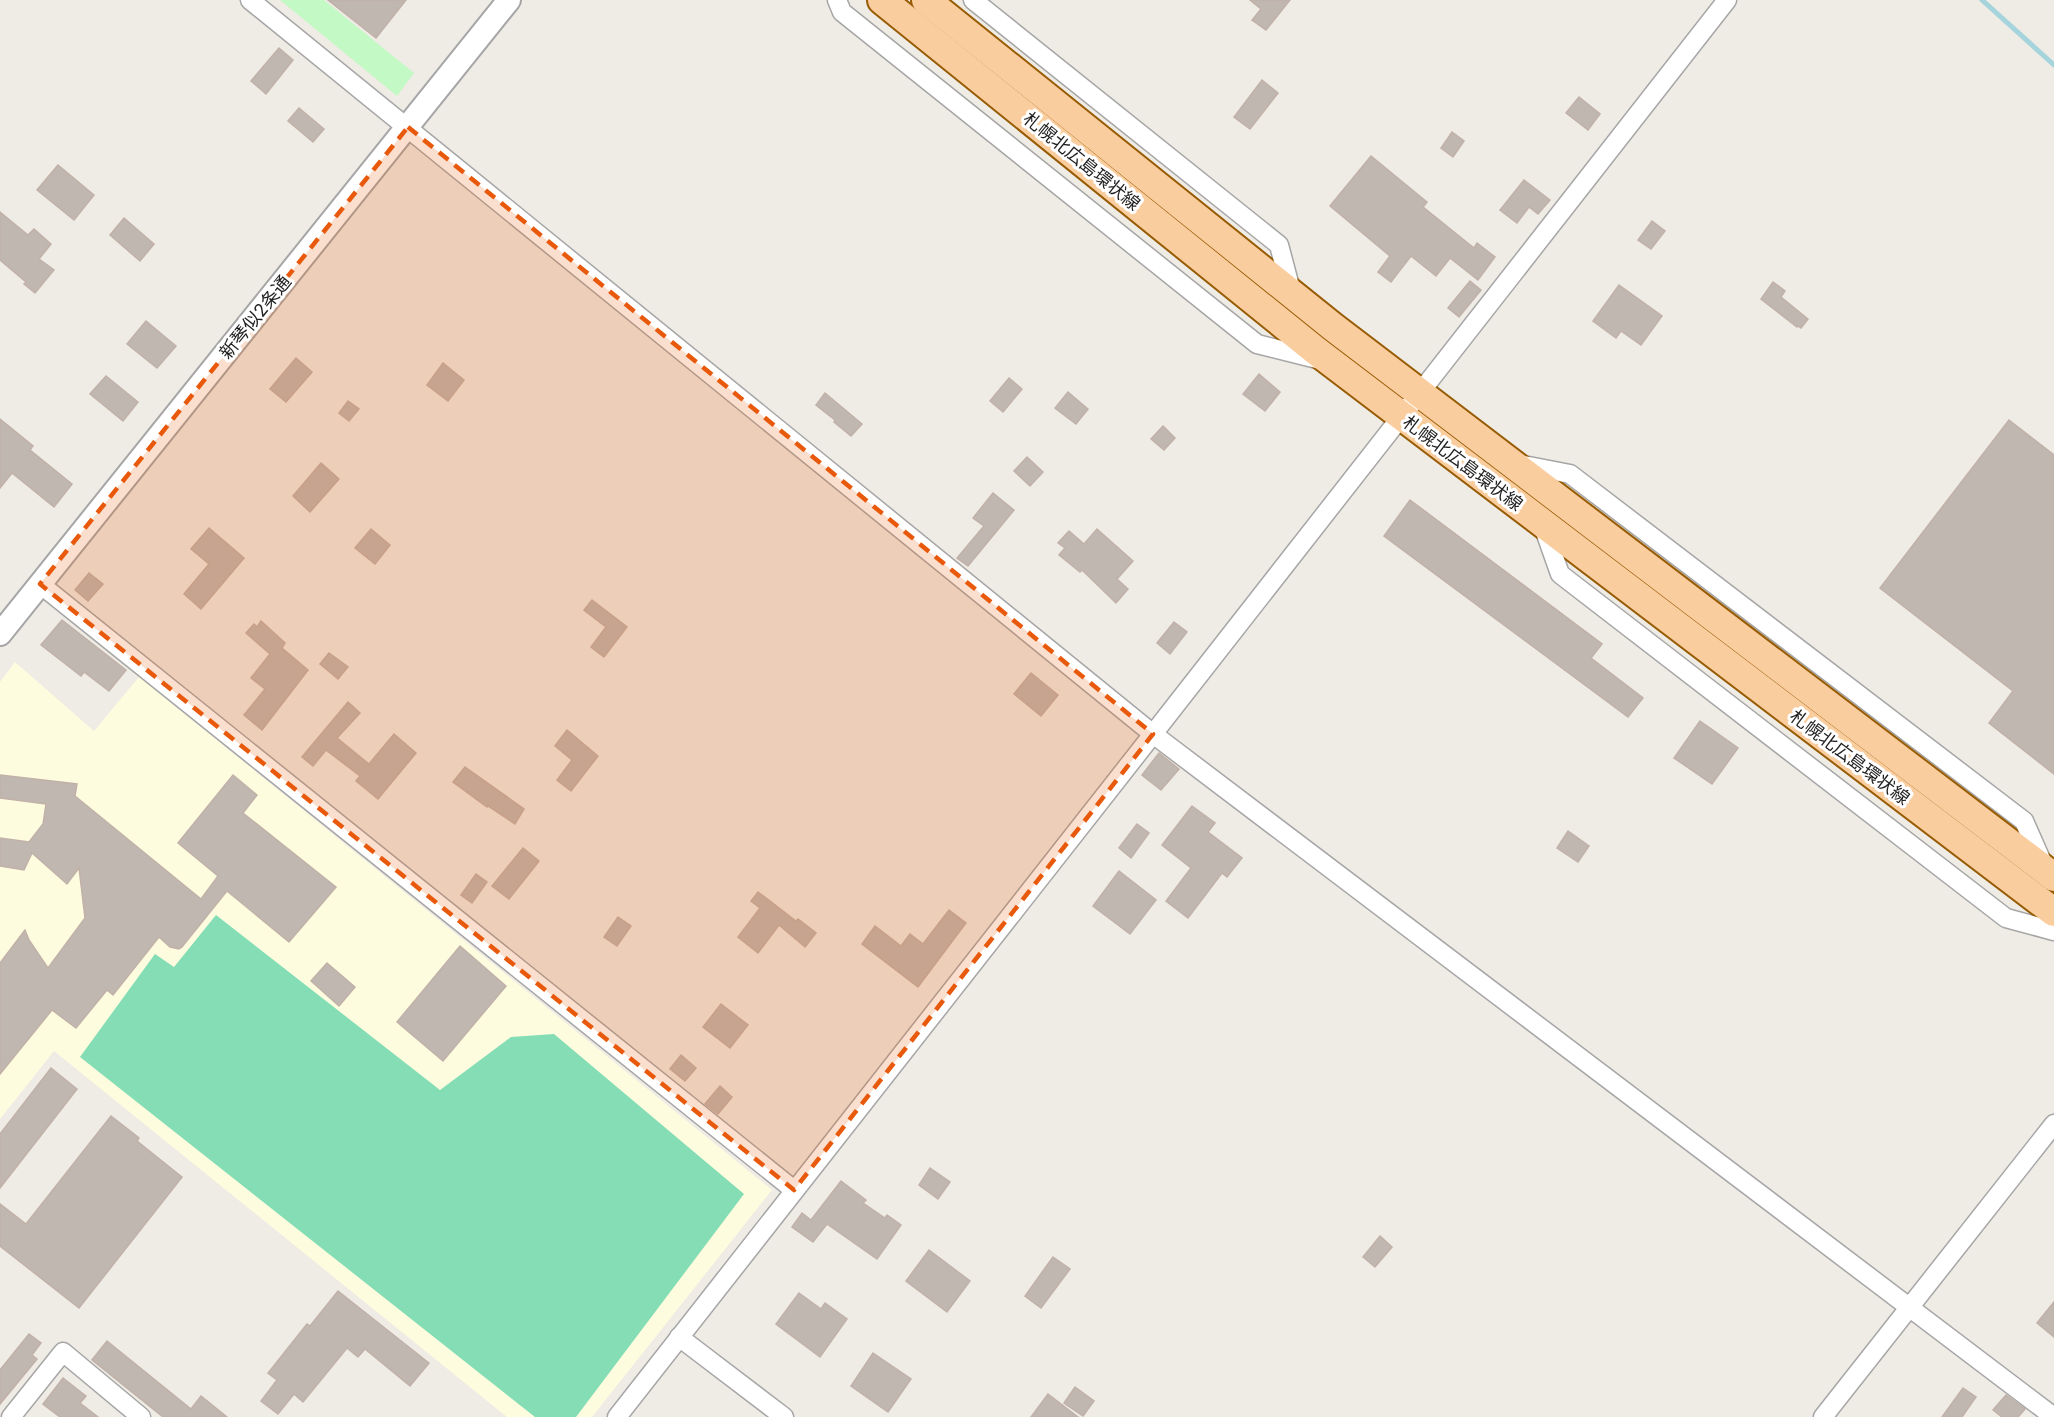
<svg xmlns="http://www.w3.org/2000/svg" width="2054" height="1417" viewBox="0 0 2054 1417" font-family="Inter,'Noto Sans JP',sans-serif">
<rect width="100%" height="100%" fill="#efebe5"/>
<!-- education -->
<path fill="#fefcdf" d="M15,662L94,731L139,677L772,1190L592,1417H507L54,1051L0,1119V682Z"/>
<!-- park -->
<path fill="#c3f9c4" d="M280,0H324L414,73L397,96Z"/>
<!-- pitch -->
<path fill="#84ddb5" d="M216,915L440,1090L511,1037L554,1034L744,1194L576,1417H535L80,1057L155,954L174,967Z"/>
<g fill="none" stroke-linecap="round" stroke-linejoin="round">
<!-- stream -->
<path stroke="#a6d4dc" stroke-width="5" d="M1982,0L2054,65"/>
</g>
<!-- building -->
<g fill="#c0b7b1" stroke="#c1b1a8" stroke-width="1.5">
<path d="M328,0H406L376,38Z"/>
<path d="M1250,0H1290L1266,30L1252,20L1261,9Z"/>
<path d="M279,48L293,60L266,94L251,81Z"/>
<path d="M1262,80L1278,93L1250,129L1234,117Z"/>
<path d="M1579,97L1600,114L1588,130L1566,113Z"/>
<path d="M299,108L324,129L313,142L288,121Z"/>
<path d="M1452,132L1464,141L1453,157L1441,148Z"/>
<path d="M1371,156L1427,202L1423,207L1474,248L1477,243L1495,257L1478,280L1450,258L1436,276L1411,256L1391,282L1378,272L1390,256L1330,206Z"/>
<path d="M58,165L94,195L74,220L37,190Z"/>
<path d="M1524,180L1550,200L1538,214L1529,207L1517,223L1500,210Z"/>
<path d="M0,212L28,235L34,229L51,244L39,259L54,270L35,293L24,284L26,282L0,260Z"/>
<path d="M124,218L154,244L140,261L110,235Z"/>
<path d="M1652,221L1665,231L1651,249L1638,240Z"/>
<path d="M1470,281L1481,290L1459,317L1448,308Z"/>
<path d="M1773,282L1785,291L1781,297L1808,319L1801,328L1798,326L1797,327L1761,299Z"/>
<path d="M1619,285L1662,316L1641,345L1621,331L1616,338L1593,321Z"/>
<path d="M146,321L176,346L157,368L127,344Z"/>
<path d="M296,358L312,372L286,402L270,389Z"/>
<path d="M443,363L464,380L448,401L427,385Z"/>
<path d="M1259,374L1280,392L1265,411L1243,394Z"/>
<path d="M106,376L138,402L123,421L90,394Z"/>
<path d="M1009,378L1022,389L1003,412L990,401Z"/>
<path d="M1068,392L1088,409L1076,424L1055,408Z"/>
<path d="M825,393L862,424L851,436L834,422L835,420L816,405Z"/>
<path d="M348,401L359,409L349,421L339,413Z"/>
<path d="M0,419L33,446L30,450L72,484L54,507L12,473L0,488Z"/>
<path d="M2009,420L2054,455V774L1989,723L2013,691L1880,588Z"/>
<path d="M1163,426L1175,438L1164,450L1151,439Z"/>
<path d="M1027,457L1043,472L1030,486L1014,471Z"/>
<path d="M321,463L339,479L310,512L293,496Z"/>
<path d="M993,493L1014,510L968,566L957,558L984,526L973,518Z"/>
<path d="M1410,500L1602,644L1591,658L1643,698L1628,717L1384,536Z"/>
<path d="M209,528L244,558L201,609L184,594L209,564L191,549Z"/>
<path d="M371,529L390,545L375,564L355,548Z"/>
<path d="M1097,529L1133,561L1117,579L1128,589L1116,603L1082,570L1080,572L1059,555L1065,548L1058,543L1069,531L1084,544Z"/>
<path d="M89,573L103,584L88,601L75,590Z"/>
<path d="M592,600L627,627L604,657L591,647L606,627L584,610Z"/>
<path d="M62,620L126,670L109,691L84,672L81,676L41,645Z"/>
<path d="M261,621L285,643L282,648L308,670L262,730L244,715L265,689L251,678L270,654L246,633L254,624L257,627Z"/>
<path d="M1174,622L1187,632L1170,654L1157,643Z"/>
<path d="M329,653L348,667L338,679L320,664Z"/>
<path d="M1031,673L1058,695L1041,716L1014,694Z"/>
<path d="M348,702L360,713L337,738L369,764L394,734L416,753L378,799L356,781L360,776L326,750L313,766L302,757Z"/>
<path d="M1700,721L1738,748L1712,784L1674,758Z"/>
<path d="M567,730L598,756L571,791L557,780L572,760L555,746Z"/>
<path d="M1159,753L1179,769L1161,790L1142,775Z"/>
<path d="M465,767L524,809L515,824L488,806L487,807L453,782Z"/>
<path d="M0,775L77,784L75,796L201,899L218,876L178,843L233,775L257,795L243,813L336,887L289,942L227,891L182,947L179,949L170,947L159,937L113,995L107,990L76,1028L52,1010L0,1074V963L25,930L29,940L48,968L85,918L79,868L67,884L32,853L24,870L0,866V838L29,842L43,824L46,804L0,798Z"/>
<path d="M1192,806L1215,823L1208,832L1242,858L1227,877L1222,873L1188,918L1166,901L1191,868L1162,845Z"/>
<path d="M1137,824L1149,833L1131,858L1119,848Z"/>
<path d="M1568,831L1589,846L1578,862L1557,848Z"/>
<path d="M523,848L539,861L509,899L492,886Z"/>
<path d="M1119,871L1156,900L1130,934L1093,906Z"/>
<path d="M476,874L487,882L472,903L461,895Z"/>
<path d="M758,892L796,921L798,919L816,933L805,947L779,925L758,953L738,937L760,908L751,901Z"/>
<path d="M949,910L966,923L918,987L862,944L875,926L901,946L910,934L923,944Z"/>
<path d="M618,917L631,926L617,946L604,937Z"/>
<path d="M460,946L506,986L443,1061L397,1022Z"/>
<path d="M327,963L355,987L339,1006L311,981Z"/>
<path d="M721,1004L748,1025L730,1048L703,1027Z"/>
<path d="M681,1055L696,1068L685,1081L670,1069Z"/>
<path d="M51,1068L77,1089L0,1188V1134Z"/>
<path d="M720,1086L732,1097L718,1114L705,1104Z"/>
<path d="M111,1116L139,1138L137,1141L182,1177L79,1308L0,1246V1204L26,1224Z"/>
<path d="M930,1168L950,1182L938,1199L919,1185Z"/>
<path d="M841,1181L866,1200L863,1203L885,1218L887,1215L901,1225L877,1259L827,1224L813,1242L792,1227L802,1213L811,1220Z"/>
<path d="M1380,1236L1392,1247L1375,1267L1363,1257Z"/>
<path d="M929,1250L970,1281L947,1312L906,1281Z"/>
<path d="M1053,1257L1070,1269L1041,1308L1025,1296Z"/>
<path d="M338,1291L429,1363L410,1386L365,1349L358,1357L347,1348L303,1402L294,1394L278,1414L261,1401L277,1380L268,1373L307,1324L310,1326Z"/>
<path d="M799,1293L821,1309L825,1303L847,1319L820,1357L776,1324Z"/>
<path d="M2054,1302V1337L2037,1323Z"/>
<path d="M29,1334L41,1343L32,1355L37,1359L0,1404V1370Z"/>
<path d="M107,1341L191,1409L201,1396L227,1417H163L92,1360Z"/>
<path d="M873,1353L911,1379L888,1412L851,1386Z"/>
<path d="M63,1378L86,1396L80,1403L98,1417H60L43,1404Z"/>
<path d="M1075,1387L1094,1401L1083,1416L1064,1403Z"/>
<path d="M1963,1388L1976,1397L1962,1417H1942Z"/>
<path d="M1048,1394L1078,1417H1031Z"/>
<path d="M2006,1395L2025,1409L2018,1417H2002L1993,1410Z"/>
</g>
<g fill="none" stroke-linecap="round" stroke-linejoin="round">
<!-- minor casing -->
<g stroke="#a6a6a6" stroke-width="21">
<g id="minor">
<path d="M250,0L1153,734L2054,1417"/>
<path d="M837,0L842,12L1257,344L1321,360"/>
<path d="M973,0L1279,245L1292,294"/>
<path d="M1518,464L1570,474L2024,821L2043,864"/>
<path d="M1543,526L1560,574L2006,918L2054,931"/>
<path d="M40,584L794,1190"/>
<path d="M679,1337L784,1417"/>
<path d="M11,1417L63,1352L141,1417"/>
<path d="M617,1417L1153,734L1727,0"/>
<path d="M1823,1417L2054,1124"/>
</g>
</g>
<!-- tertiary casing -->
<g stroke="#a6a6a6" stroke-width="26">
<path id="tertiary" d="M0,634L509,0"/>
</g>
<!-- primary casing -->
<g stroke="#975c03" stroke-width="32">
<g id="primary">
<path d="M882,0L1315,350L2054,912"/>
<path d="M926,0L1333,327L2054,877"/>
</g>
</g>
<!-- minor -->
<use href="#minor" stroke="#fff" stroke-width="18"/>
<!-- tertiary -->
<use href="#tertiary" stroke="#fff" stroke-width="22"/>
<!-- primary -->
<use href="#primary" stroke="#facd9f" stroke-width="28"/>
</g>
<!-- marked area -->
<path fill="#e8590c" fill-opacity="0.2" stroke="#e8590c" stroke-width="4.5" stroke-dasharray="12 8" stroke-linejoin="round" d="M408,127L1153,734L794,1190L40,584Z"/>
<g text-anchor="middle" dominant-baseline="central" stroke-width="6" stroke-linejoin="round" paint-order="stroke">
<!-- street labels -->
<g font-size="18" fill="#1f1f1f" stroke="#fff">
<text transform="translate(1082 161) rotate(39)">札幌北広島環状線</text>
<text transform="translate(255 317) rotate(-51)">新琴似2条通</text>
<text transform="translate(1463 463) rotate(37)">札幌北広島環状線</text>
<text transform="translate(1850 757) rotate(37)">札幌北広島環状線</text>
</g>
</g>
</svg>
